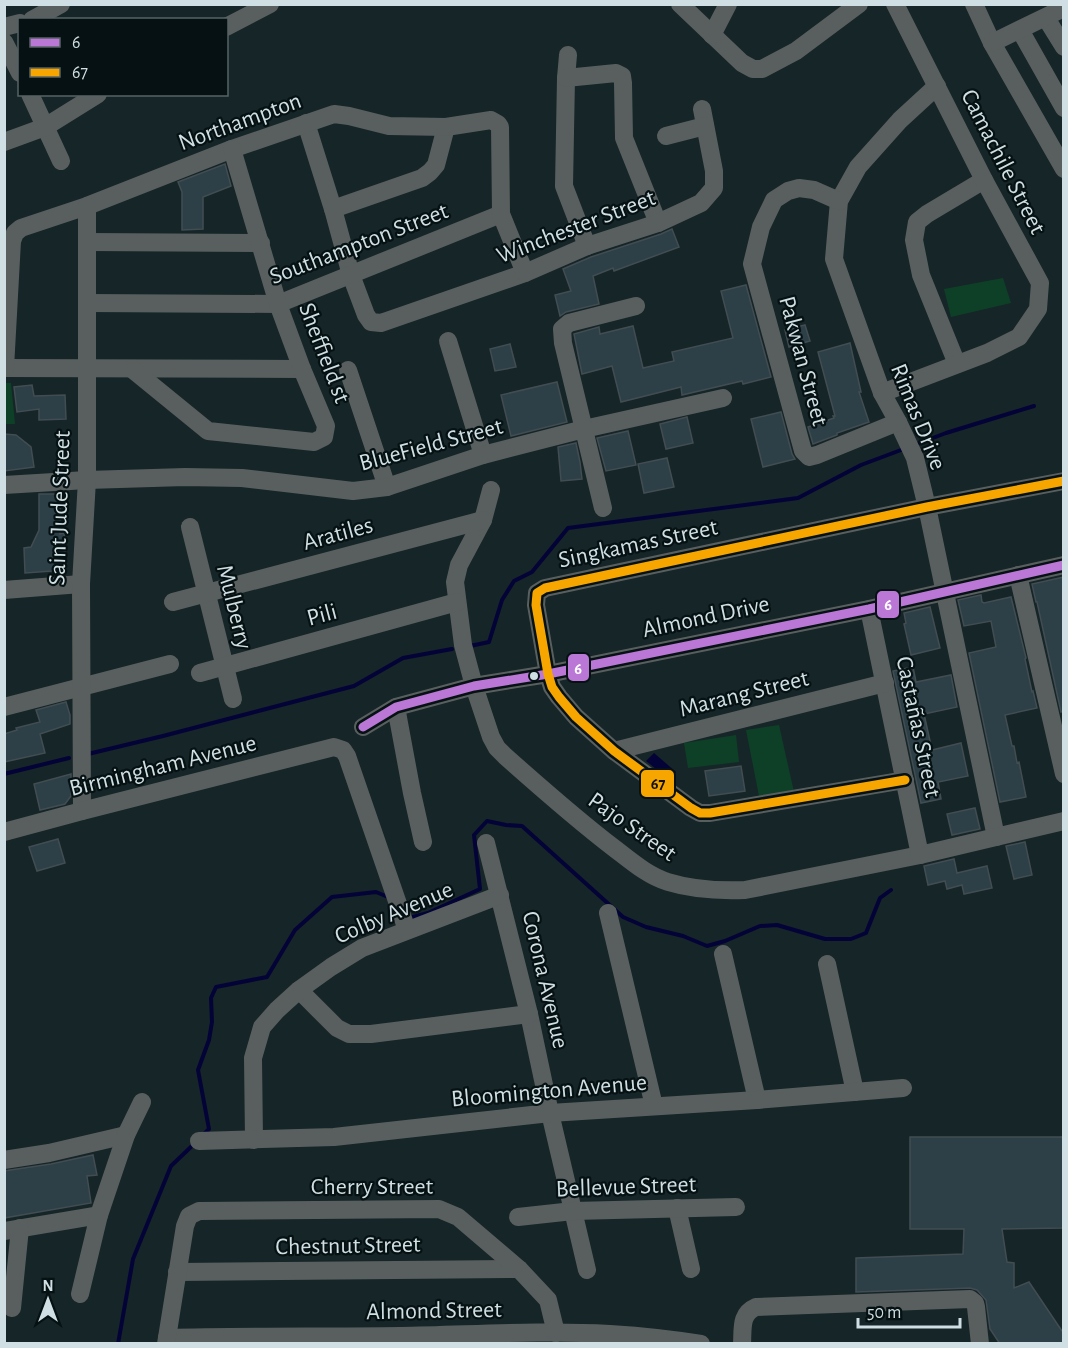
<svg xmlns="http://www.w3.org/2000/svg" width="1068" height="1348" viewBox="0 0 1068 1348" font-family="'Alegreya Sans',sans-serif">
<rect width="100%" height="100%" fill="#162528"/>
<!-- green -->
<g fill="#0e4028">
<path d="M1003,278L1011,303L951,317L944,289Z"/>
<path d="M4,383H11L15,424H5Z"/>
<path d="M779,725L794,792L759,796L746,730Z"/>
<path d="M736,735L739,762L688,768L684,743Z"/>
</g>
<!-- water -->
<path fill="#040337" d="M654,753L676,772L670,780L646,761Z"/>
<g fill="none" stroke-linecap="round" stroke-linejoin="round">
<!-- stream -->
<g stroke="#040337" stroke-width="4">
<path d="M917,444L946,433L1034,406"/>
<path d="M470,646L489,642L502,600L514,581L532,572L568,528L798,498L861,465L901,450"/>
<path d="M88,754L163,736L354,686L403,658L452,649"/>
<path d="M4,774L69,758"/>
<path d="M409,918L428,913L480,889L474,835L487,821L506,825L522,826L623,917L646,927L683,936L707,946L725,941L760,926L777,925L825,939H851L866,933L880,898L891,890"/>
<path d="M204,1134L209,1129L198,1070L209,1040L212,1022L211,998L216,987L267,977L295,930L332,897L376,892L388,897"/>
<path d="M118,1344L133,1259L171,1166L194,1144"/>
</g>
</g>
<!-- building -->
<g fill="#2d3f47" stroke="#424d51" stroke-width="1.5">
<path d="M225,164L231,186L203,197V229L182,230V192L178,182Z"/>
<path d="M672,229L679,247L614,271L613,268L593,276L599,304L566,312L560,316L555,295L571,291L563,269L591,257L661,234Z"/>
<path d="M746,285L771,377L743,384L742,381L682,395L681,387L621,402L612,366L582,374L574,334L599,327L600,334L633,326L643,368L674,361L672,352L733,338L721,291Z"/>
<path d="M805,325L810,341L789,347L785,330Z"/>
<path d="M850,343L861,392H859L869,422L837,433V435L813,444L808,427L834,418L833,416H835L818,352Z"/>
<path d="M510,344L516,367L495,371L490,349Z"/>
<path d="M557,382L567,422L511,436L501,395Z"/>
<path d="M32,385L34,396L65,395L66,419L39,420V409L17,412L14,387Z"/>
<path d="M781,412L792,454L795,459L763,467L751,419Z"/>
<path d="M687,417L693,443L666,449L660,424Z"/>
<path d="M628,431L636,465L606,471L597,438Z"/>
<path d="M4,434L16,435L31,447L34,467L4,471Z"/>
<path d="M576,443L580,462L582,479L561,481L558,447Z"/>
<path d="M667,458L674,487L644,493L638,464Z"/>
<path d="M39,494H60V534L64,533L66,570L25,573L24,548L31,547L39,530Z"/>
<path d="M1064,577V711L1061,712L1037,602H1036L1032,584Z"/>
<path d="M981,595L982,602L984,603L1011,597L1026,658L1025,659L1032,692L1033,691L1037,708L1005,715L1012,746H1014L1017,763L1019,762L1026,797L1000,802L969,653L996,647L991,621L964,626L958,600Z"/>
<path d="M930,607L940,648L911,655L904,624L906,623L904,613Z"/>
<path d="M913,667L916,682L951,675L957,707L924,714L932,750L961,743L968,776L938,782L941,799L921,803L893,671Z"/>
<path d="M66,702L70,715V724L40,734L45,753L4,762V734L17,730L16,728L40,722L36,710Z"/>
<path d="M741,766L745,791L709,796L705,771Z"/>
<path d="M71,774V796L65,804L40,810L34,784Z"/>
<path d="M975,808L980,829L952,835L947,814Z"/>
<path d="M58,839L65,863L37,871L29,847Z"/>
<path d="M1025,842L1032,875L1014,879L1006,846Z"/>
<path d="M954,859L957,873L987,866L992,888L964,894L962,885L947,889L945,881L928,885L924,866Z"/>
<path d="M910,1137H1064V1228L1002,1229L1007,1262L1014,1263V1288L1029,1282L1064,1334V1344H1000L990,1329L986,1300L977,1290L970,1288L856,1292V1258L963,1254L964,1229H910Z"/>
<path d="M93,1155L97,1175L87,1176L91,1203L4,1218V1171L51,1164Z"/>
</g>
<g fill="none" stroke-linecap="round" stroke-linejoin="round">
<!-- minor -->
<g stroke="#595f5e" stroke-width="18">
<path d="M680,4L742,63L753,69H762L796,51L859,4"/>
<path d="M974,4L992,43L1064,169"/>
<path d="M1046,18L1064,47"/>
<path d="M32,20L61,4"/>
<path d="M4,27L20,23"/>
<path d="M226,27L270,4"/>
<path d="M1020,30L1064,108"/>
<path d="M712,35L728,4"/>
<path d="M4,42L20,73"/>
<path d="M992,43L1064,8"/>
<path d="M568,55L566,78L564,186L587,246"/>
<path d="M566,78L616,73L622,76L623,83L624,138L658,223"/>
<path d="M937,86L900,120L858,167L839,201L834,259L882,393L898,422L915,458L927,507L996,837"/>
<path d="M30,94L61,161"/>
<path d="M306,123L333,209L351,275L366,315L371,322L381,323L525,273L587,246L658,223L701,203L714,188V171L702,109"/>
<path d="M666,136L705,126"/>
<path d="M4,142L45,127L98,94"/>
<path d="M839,201L814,190L799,188L788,191L774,200L761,227L752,264L803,451L809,457L817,455L898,422"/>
<path d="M333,209L422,178L430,172L436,165L446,127"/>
<path d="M87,242L261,243"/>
<path d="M87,303L278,304L501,214"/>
<path d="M448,341L483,455"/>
<path d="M957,364L921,275L914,240L917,222L927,214L984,180"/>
<path d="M4,368L302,369"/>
<path d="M5,368L12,241L15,233L21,228L87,206L232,149L334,114L349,116L389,126L446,127L491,120L498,124L500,127L501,214L525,273"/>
<path d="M132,369L208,431L314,442L324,437L326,426L302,369L278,304L232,149"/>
<path d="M348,370L387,487"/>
<path d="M882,393L987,353L1019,337L1038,309L1040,283L984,180L895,4"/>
<path d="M4,485L87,480L185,477L242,478L353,491L387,487L483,455L584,429L723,398"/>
<path d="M491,490L483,520L459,565L455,582L463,645L474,686L491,737L497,748L505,756C541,788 576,819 614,848C631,861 648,876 668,882C694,890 719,891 745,890L920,855L1064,821"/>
<path d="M603,508L563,343L562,329L569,323L636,306"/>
<path d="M190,527L233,699"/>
<path d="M1018,575L1064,774"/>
<path d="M4,590L81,584"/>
<path d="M173,602L483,520"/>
<path d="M869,609L920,855"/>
<path d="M200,673L457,602"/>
<path d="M4,707L170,664"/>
<path d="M396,707L412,793L423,842"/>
<path d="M363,727L396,707L474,686L548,674L869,609L1064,565"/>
<path d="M614,751L885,683"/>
<path d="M905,780L710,813H700L691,808L614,751L576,717L559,697L552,687L548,674L536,605L537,593L545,588L927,507L1064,481"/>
<path d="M82,811L81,584L87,480V206"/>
<path d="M4,832L82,811L334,747L343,750L347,756L407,930"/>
<path d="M486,843L529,1014L550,1113L587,1270"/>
<path d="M608,913L654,1106"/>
<path d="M723,954L757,1100"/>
<path d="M827,964L855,1092"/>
<path d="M299,990L337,1028L349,1034H371L529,1014"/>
<path d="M254,1140L253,1058L262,1027L277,1010L299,990L331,967L362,948L500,895"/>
<path d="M199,1141L334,1137L550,1113L757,1100L903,1088"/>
<path d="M4,1160L49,1153L126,1135"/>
<path d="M677,1208L691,1269"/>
<path d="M518,1217L573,1211L736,1207"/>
<path d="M4,1231L99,1215"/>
<path d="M177,1272L519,1269"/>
<path d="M80,1294L99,1215L126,1135L142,1102"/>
<path d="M12,1308L20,1228"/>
<path d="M167,1338C244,1336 322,1337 400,1336C470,1335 540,1330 610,1334C641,1336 671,1339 701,1344"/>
<path d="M166,1344L185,1226L189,1216L199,1211L439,1209L458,1217L519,1269L548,1300L556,1333"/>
<path d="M742,1344C743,1328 740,1314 756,1307L970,1299L975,1303L976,1307L980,1344"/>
</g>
<!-- bus-1 casing -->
<g stroke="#061113" stroke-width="14">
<path id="bus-1" d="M363,727L396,707L474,686L548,674L869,609L1064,565"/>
</g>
<!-- bus-2 casing -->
<g stroke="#061113" stroke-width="14">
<path id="bus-2" d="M905,780L710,813H700L691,808L614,751L576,717L559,697L552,687L548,674L536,605L537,593L545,588L927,507L1064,481"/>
</g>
<!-- bus-1 -->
<use href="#bus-1" stroke="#ba77d6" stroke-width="9"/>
<!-- bus-2 -->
<use href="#bus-2" stroke="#f7a600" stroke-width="9"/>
</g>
<!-- markers -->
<circle fill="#d0dfe3" stroke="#061113" stroke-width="2" cx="534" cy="676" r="5"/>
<g text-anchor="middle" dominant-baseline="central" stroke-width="4.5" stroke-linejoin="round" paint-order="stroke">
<!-- street labels -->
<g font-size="24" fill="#d0dfe3" stroke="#061113">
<text transform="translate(240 122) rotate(-20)">Northampton</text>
<text transform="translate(1003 162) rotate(63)">Camachile Street</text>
<text transform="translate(576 227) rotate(-21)">Winchester Street</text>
<text transform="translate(359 244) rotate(-21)">Southampton Street</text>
<text transform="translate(324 353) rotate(69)">Sheffield st</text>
<text transform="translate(803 361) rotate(75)">Pakwan Street</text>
<text transform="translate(918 417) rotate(68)">Rimas Drive</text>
<text transform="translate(431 445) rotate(-15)">BlueField Street</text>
<text transform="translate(60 508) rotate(-88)">Saint Jude Street</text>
<text transform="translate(338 534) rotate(-15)">Aratiles</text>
<text transform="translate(638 544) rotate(-12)">Singkamas Street</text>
<text transform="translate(234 607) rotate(76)">Mulberry</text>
<text transform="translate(322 615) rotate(-15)">Pili</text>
<text transform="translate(706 617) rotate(-12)">Almond Drive</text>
<text transform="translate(744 694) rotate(-14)">Marang Street</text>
<text transform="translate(918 727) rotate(78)">Castañas Street</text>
<text transform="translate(163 766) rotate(-14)">Birmingham Avenue</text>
<text transform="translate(632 827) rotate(35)">Pajo Street</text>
<text transform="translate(394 913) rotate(-23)">Colby Avenue</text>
<text transform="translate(545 980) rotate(77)">Corona Avenue</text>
<text transform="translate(549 1091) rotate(-5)">Bloomington Avenue</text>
<text x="372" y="1187">Cherry Street</text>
<text transform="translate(626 1187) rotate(-2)">Bellevue Street</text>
<text transform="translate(348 1246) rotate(-1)">Chestnut Street</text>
<text transform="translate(434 1311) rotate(-1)">Almond Street</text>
</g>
</g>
<g stroke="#061113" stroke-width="2">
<rect x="876" y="590" width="24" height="29" rx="6" fill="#ba77d6"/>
<rect x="567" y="653" width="23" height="29" rx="6" fill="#ba77d6"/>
<rect x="640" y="769" width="35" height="29" rx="6" fill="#f7a600"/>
</g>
<g font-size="16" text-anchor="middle" font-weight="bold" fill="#fff">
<text x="888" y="610">6</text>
<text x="578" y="674">6</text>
</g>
<g font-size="16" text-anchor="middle" font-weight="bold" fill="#111">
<text x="658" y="789">67</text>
</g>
<!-- border -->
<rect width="1068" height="1348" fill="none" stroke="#d0dfe3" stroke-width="12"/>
<!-- legend -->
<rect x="18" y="18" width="210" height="78" fill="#061113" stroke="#576366" stroke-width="1.5"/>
<rect x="30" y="38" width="30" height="9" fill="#ba77d6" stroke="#576366" stroke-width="1.5"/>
<text x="72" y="48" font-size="18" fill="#d0dfe3">6</text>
<rect x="30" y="68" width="30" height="9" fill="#f7a600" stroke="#576366" stroke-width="1.5"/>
<text x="72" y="78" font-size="18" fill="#d0dfe3">67</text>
<!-- north arrow -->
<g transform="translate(48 1300)" stroke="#061113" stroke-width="4.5" paint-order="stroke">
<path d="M0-4.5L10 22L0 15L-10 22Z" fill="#d0dfe3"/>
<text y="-9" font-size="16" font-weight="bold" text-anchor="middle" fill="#d0dfe3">N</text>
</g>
<!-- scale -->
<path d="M858 1318v9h102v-9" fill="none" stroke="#d0dfe3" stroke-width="3"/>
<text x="867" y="1318" font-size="18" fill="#d0dfe3" stroke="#061113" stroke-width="4.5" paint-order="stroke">50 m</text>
</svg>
